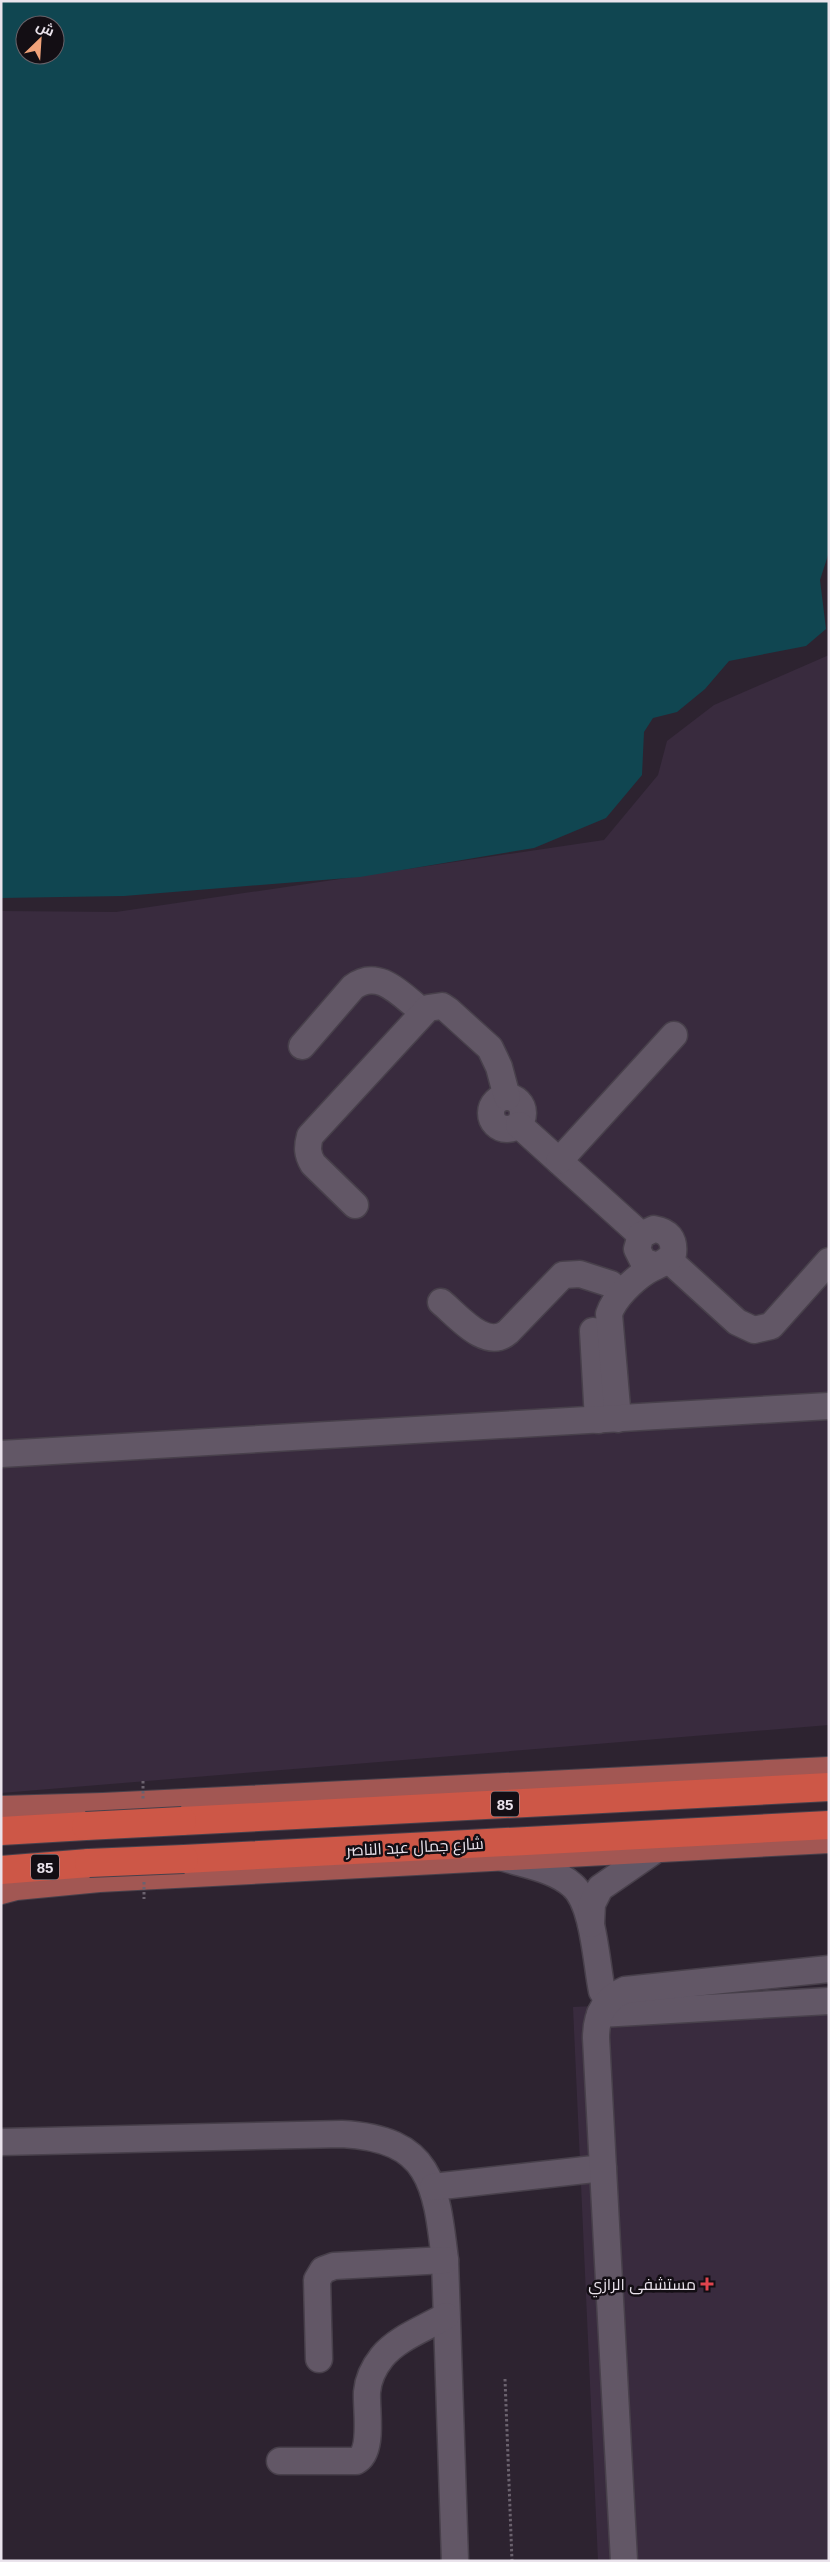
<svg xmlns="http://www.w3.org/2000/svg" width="830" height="2562" viewBox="0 0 830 2562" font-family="Helvetica,Cairo,sans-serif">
<rect width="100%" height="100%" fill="#2d2330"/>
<!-- built -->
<g fill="#392b3e">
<path d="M829,655V1725L1,1793V911L116,912L604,840L658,775L667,741L714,705Z"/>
<path d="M829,1995V2561H598L573,2007Z"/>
</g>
<!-- water -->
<path fill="#104651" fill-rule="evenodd" d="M1,1H829V552L820,580L826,629L806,646L729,661L705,689L677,712L653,718L644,732L642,775L606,818L534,848L360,877L124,896L1,898ZM25,25H55V55H25Z"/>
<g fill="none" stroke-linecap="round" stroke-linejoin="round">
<!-- minor casing -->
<g stroke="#48404b" stroke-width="29">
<g id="minor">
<path d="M302,1046L353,987C379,967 402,996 423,1012"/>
<circle cx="507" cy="1113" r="16"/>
<path d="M519,1125L641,1235"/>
<path d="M559,1161L674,1035"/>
<path d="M355,1205L313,1164C307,1154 307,1147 310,1136L428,1008L442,1006L448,1010L490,1048L499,1067L507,1097"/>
<path d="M669,1260L737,1322L754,1330L771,1326L829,1261"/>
<path d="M441,1302C458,1316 486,1351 508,1332L563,1275L580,1274L611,1284"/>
<path d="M593,1331L598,1420"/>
<path d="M618,1419L609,1314C614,1298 633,1280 647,1271C657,1265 666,1264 673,1254C675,1239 668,1231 654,1229L641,1235L637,1249L643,1261L656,1266"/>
<path d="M1,1454L829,1406"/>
<path d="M504,1858C526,1865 554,1869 572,1885C594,1903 596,1963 602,1991L608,2000"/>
<path d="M591,1924L592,1904L600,1888L658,1848"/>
<path d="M600,2014L829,2001"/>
<path d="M1,2142L342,2134C431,2139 436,2183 445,2260L455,2561"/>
<path d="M433,2187L603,2168"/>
<path d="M319,2359L317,2280L323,2270L334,2266L445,2260"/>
<path d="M280,2461H356C374,2452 366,2410 367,2392C368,2380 374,2367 382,2357C397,2338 426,2328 446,2316"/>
<path d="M624,2561L596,2038C596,2016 604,1999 625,1990L829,1969"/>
</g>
</g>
<!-- major casing -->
<g stroke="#48404b" stroke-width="30">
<g id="major">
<path d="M1,1810L103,1807L829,1771"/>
<path d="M1,1890L16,1886L99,1878L829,1839"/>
</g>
</g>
<!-- highway casing -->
<g stroke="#48404b" stroke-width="30">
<g id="highway">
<path d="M182,1821L829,1787"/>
<path d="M1,1831L86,1826"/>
<path d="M184,1859L829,1825"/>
<path d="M1,1870L89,1863"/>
</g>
</g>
<!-- path -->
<path stroke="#6b626e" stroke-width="3" stroke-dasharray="2.5 2.5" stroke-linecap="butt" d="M505,2379L512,2561"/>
<!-- minor -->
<use href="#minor" stroke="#625766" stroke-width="26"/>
<!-- major -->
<use href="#major" stroke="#a25753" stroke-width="28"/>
<!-- highway -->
<use href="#highway" stroke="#cd5747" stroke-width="28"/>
<!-- highway-bridge casing -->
<g stroke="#48404b" stroke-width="30" stroke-linecap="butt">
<g id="highway-bridge">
<path d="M86,1826L182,1821"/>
<path d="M89,1863L184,1859"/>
</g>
</g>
<!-- path-bridge -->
<g stroke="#6b626e" stroke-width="3" stroke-dasharray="2.5 2.5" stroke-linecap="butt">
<path d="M143,1781V1801"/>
<path d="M144,1882V1899"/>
</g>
<!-- highway-bridge -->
<use href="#highway-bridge" stroke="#cd5747" stroke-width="28"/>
</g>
<!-- markers -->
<path fill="#e0444e" stroke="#130e14" stroke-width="2" d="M704.5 2276.5h5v5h5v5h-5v5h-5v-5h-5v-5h5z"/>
<g text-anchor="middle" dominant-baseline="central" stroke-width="5" stroke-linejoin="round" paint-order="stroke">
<!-- shield labels -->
<g fill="#130e14" stroke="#aaa3ab" stroke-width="1">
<rect x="491" y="1791.5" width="28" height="25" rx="4"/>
<rect x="31" y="1854.5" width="28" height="25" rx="4"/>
</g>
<g font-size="15" font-weight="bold" fill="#eae3ec">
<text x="505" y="1804">85</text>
<text x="45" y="1867">85</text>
</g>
<!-- street labels -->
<g font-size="16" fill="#eae3ec" stroke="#130e14">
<text transform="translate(415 1847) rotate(-3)">شارع جمال عبد الناصر</text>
</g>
<!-- poi labels -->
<g font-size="16" fill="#eae3ec" stroke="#130e14" text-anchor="end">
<text x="696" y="2284">مستشفى الرازي</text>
</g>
</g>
<!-- border -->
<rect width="830" height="2562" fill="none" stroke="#eae3ec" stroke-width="5"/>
<!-- north arrow -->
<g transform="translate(40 40) rotate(25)"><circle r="24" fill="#130e14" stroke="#69636a"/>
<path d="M0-4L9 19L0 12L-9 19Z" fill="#f0a27a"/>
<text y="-8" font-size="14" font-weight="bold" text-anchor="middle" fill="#eae3ec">ش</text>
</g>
</svg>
